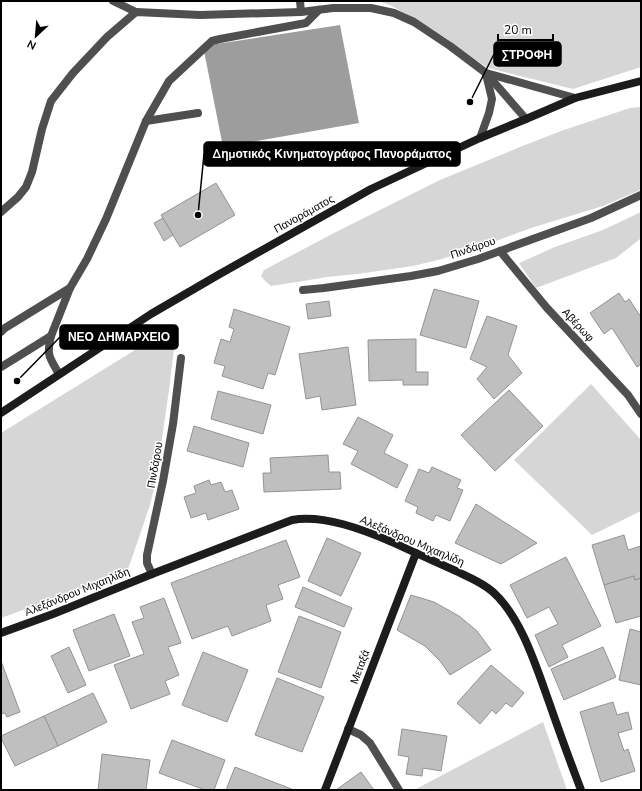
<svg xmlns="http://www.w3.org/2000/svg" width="642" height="791" viewBox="0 0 642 791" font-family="'Nunito Sans',sans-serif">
<rect width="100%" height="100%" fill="#fff"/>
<!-- green -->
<g fill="#d6d6d6">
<path d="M379,1H641V67L573,89L488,68L471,57L446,38L425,25L392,6Z"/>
<path d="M641,107V189L638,191L603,206L531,228L477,248L442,259L413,266L357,274L327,277L303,281L271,286L265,281L261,276L264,270L334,233L440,180L520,147L561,131L630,108Z"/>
<path d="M641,212V234L640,239L616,258L536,288L519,263L555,247L603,230Z"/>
<path d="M177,324L169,390L156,480L150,505L134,552L127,572L1,618V433Z"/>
<path d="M591,384L641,440V511L592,535L514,460Z"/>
<path d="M543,722L567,790H414Z"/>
</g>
<!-- water -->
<path fill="#9d9d9d" d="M340,25L359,123L223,147L203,46Z"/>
<!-- building -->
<g fill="#bfbfbf" stroke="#939393">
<path d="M216,183L235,215L180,247L161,215Z"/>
<path d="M163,218L173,235L164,241L154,223Z"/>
<path d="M434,289L479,301L466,348L420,335Z"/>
<path d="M619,293L625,302L629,299L641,317V364L637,367L612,328L604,334L590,313Z"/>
<path d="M329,301L331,316L308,319L306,304Z"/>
<path d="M234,309L290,327L275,375L268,373L263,389L222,376L225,366L214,363L221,339L230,342L234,329L229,327Z"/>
<path d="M487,316L517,326L508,355L522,373L494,399L477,379L487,367L470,359Z"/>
<path d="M416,339V372H428V385H403V380L369,381L368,340Z"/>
<path d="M348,347L356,405L322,410L320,396L306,399L299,354Z"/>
<path d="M509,390L543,426L495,471L461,435Z"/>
<path d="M218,391L271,405L263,434L211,419Z"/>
<path d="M358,417L393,435L384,453L408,465L397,488L351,464L358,451L343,444Z"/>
<path d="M194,426L249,443L243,467L187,451Z"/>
<path d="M328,455L329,472H340L341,489L264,492L263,473H271L270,458Z"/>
<path d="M432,467L461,480L457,488L463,490L450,521L436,515L433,521L416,513L418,507L405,501L419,469L429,473Z"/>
<path d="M209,480L211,485L221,482L225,492L232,490L239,509L208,520L206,513L191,518L184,497L196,493L194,486Z"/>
<path d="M476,504L537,543L501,564L455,543Z"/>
<path d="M624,535L628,550L641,546V578L635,580L634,576L604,585L592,545Z"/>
<path d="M327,538L361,553L341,596L308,581Z"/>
<path d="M286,540L300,577L278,585L283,599L266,605L271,621L232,636L228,626L192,639L171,583Z"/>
<path d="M566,557L601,626L562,645L568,657L549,667L535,635L558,624L549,607L527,618L510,585Z"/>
<path d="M634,576L635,580L641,578V616L616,623L604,585Z"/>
<path d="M303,587L352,608L344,627L295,607Z"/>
<path d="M411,595L434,602L459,616L477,631L491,650L450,675L440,661L425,646L397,630Z"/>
<path d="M164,598L181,643L168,647L179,675L165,681L170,694L131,709L114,665L144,654L132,622L144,618L140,607Z"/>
<path d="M114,614L130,656L89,671L73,630Z"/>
<path d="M299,616L341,632L321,688L278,672Z"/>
<path d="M630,629L641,632V685L619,680Z"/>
<path d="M69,647L86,685L68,693L51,656Z"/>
<path d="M603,647L616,677L564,700L551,669Z"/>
<path d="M203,652L248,670L227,722L182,705Z"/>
<path d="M1,661L20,712L7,717L5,713L1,714Z"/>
<path d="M491,665L524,693L512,707L506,703L496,714L492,710L480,724L457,703Z"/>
<path d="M277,678L324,697L302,752L255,735Z"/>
<path d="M93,693L107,722L58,746L44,716Z"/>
<path d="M613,702L617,715L628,712L632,729L618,733L624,751L628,749L635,771L601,782L580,712Z"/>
<path d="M44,716L58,746L15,766L1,738V736Z"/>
<path d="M402,729L447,736L441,771L423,768L422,776L406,774L409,757L398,755Z"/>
<path d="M172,740L225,760L214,790H205L159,773Z"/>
<path d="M102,754L150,760L146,790H98Z"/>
<path d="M235,767L294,790H226Z"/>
<path d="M361,772L374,790H336Z"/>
</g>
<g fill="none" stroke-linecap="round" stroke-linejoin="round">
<!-- lane -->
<g stroke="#4f4f4f" stroke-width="8">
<path d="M113,1L136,12"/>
<path d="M146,121L169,81L212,41L220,39L306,23L319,10"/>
<path d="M1,212L18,197L26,187L32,172L42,129L51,101L73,73L107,37L136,12L200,15L301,12"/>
<path d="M1,332L5,328L70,288"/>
<path d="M1,367L51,336"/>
<path d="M59,374C50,358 46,356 51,336L70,288L87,259L106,219L146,121L198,113"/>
</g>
<!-- street -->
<g stroke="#4f4f4f" stroke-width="8">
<path d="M300,1L301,12L333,8H371L394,13L414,22L450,46L486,73L526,119"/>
<path d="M486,73L575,98"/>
<path d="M480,138L489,113L492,99L486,74"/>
<path d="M500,251L547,308L628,395L641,414"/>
<path d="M303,290L324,288L411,276L438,271L478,259L591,218L641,195"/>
<path d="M152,574L147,563V555L163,481L173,424L181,358"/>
<path d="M348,729L361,735L370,743L399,790"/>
</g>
<!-- secondary -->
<g stroke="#1c1c1c" stroke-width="8">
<path d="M1,413L151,314L218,275L371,189L480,138L526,119L575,98L641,81"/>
<path d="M1,633L53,614L152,574L292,520C323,514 364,530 392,542C413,552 434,561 456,571C468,577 482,582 493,592C521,617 536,666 549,702C559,731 570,761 581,790"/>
<path d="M325,790L416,553"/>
</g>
</g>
<g text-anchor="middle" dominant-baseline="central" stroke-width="3" stroke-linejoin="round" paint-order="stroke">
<!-- street labels -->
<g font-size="11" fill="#000" stroke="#fff">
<text transform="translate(304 214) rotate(-29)">Πανοράματος</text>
<text transform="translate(473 248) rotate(-19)">Πινδάρου</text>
<text transform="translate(578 325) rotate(47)">Αβέρωφ</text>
<text transform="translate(155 465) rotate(-80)">Πινδάρου</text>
<text transform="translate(412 541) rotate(23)">Aλεξάνδρου Mιχαηλίδη</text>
<text transform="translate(77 592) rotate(-22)">Aλεξάνδρου Mιχαηλίδη</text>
<text transform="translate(360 667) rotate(-69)">Μεταξά</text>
</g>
</g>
<!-- callouts -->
<path fill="none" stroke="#000" stroke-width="1.5" d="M470 102L494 54M198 215L204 154M17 381L60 337"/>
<g fill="#000" stroke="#fff" stroke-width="1.5">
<circle cx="470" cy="102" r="4"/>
<circle cx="198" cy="215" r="4"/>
<circle cx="17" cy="381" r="4"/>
</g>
<g fill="#000" stroke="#000" stroke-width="1.5">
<rect x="494" y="42" width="67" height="24" rx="4"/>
<rect x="204" y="142" width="256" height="24" rx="4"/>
<rect x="60" y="325" width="118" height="24" rx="4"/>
</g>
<g font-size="12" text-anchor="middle" font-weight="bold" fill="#fff">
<text x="527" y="59">ΣΤΡΟΦΗ</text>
<text x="332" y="158">Δημοτικός Κινηματογράφος Πανοράματος</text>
<text x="119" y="341">ΝΕΟ ΔΗΜΑΡΧΕΙΟ</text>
</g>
<!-- border -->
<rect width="642" height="791" fill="none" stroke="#000000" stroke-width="4"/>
<!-- north arrow -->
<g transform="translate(36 36) rotate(206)" stroke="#ffffff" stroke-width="3" paint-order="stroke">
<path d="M0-3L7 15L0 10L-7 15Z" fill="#000000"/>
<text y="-6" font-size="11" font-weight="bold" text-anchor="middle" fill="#000000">N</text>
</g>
<!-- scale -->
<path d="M498 34v6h55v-6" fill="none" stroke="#000000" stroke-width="2"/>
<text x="504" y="34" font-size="12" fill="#000000" stroke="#ffffff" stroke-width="3" paint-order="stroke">20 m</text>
</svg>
